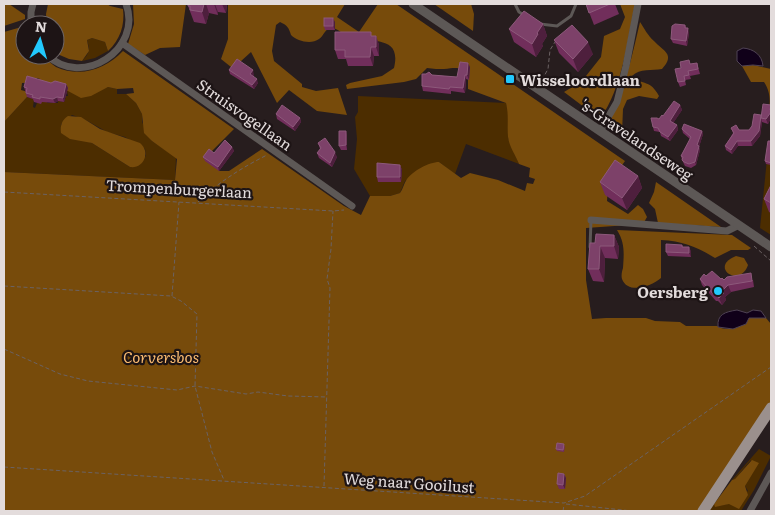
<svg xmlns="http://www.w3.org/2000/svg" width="775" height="515" viewBox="0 0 775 515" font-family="Literata,serif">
<rect width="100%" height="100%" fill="#271d1e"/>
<!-- green -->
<g fill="#4c2d00" fill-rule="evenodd">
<path d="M92,38L105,42L108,51L95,58L82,61C90,52 90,51 87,40Z"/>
<path d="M108,87L117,89V94H126L136,103L142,114V122L152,141L176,157L175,180L4,172V122L27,97L34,99L33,107L35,108L37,103L42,100L48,101L47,103H58V101L64,102L66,96H68L67,91L100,90ZM72,115L84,119L107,132L125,137L145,149L146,156L130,167L92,143L61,132V124Z"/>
<path d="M358,96L506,103L509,114L508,138L519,164L466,144L455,174L439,162L405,181L400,193L390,196H370L354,169L357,139L355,117L358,112Z"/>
<path d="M768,149L771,150V235L760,228Z"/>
<path d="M759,449L771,456L754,490L741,511H708L714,504C727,509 737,498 748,491L745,486L751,460L735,479L732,480Z"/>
</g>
<!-- forest -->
<g fill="#774b0b">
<path d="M4,4H9L25,15V19L4,26Z"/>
<path d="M48,4H107L110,6L123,9C125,25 120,40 108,51L105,42L92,38L87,40L89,51L82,61L69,59L55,53V25H47L46,14Z"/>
<path d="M133,4H186L180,47L160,48L145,55L128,44L134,24Z"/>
<path d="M228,4H345L337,17L359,32L378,4H396L625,161L608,185L607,201L628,214L638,205L643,209L647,217L643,224L586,228V280L592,319L606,318H646L655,321L680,322L686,326H717C726,332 737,327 746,324L748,318H766L771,324V405L698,511H4V172L175,180L177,159L152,141L144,133L142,114L136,103L126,94L134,93L133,88L117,89L108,87L91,96L81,98L68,91L39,84L40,79L37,78L36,82L22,83L21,90L28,92L27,97L4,122V32L25,26V55C29,55 37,54 41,55C46,58 51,64 56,67C81,78 106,69 123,51L234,129L210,153L219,171H229L262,149L344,206L361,215L370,196H390L400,193C403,189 404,183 407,179C413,171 429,162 439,162L461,178L470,173L498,180L525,191L527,183L533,184L535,179L529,177L530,168L519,164C516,156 509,146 508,137C507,125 509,115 506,103L468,89V73C459,66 455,68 444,69C439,69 433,69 427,68L416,79L404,82L347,89L346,85L350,83L382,76L394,68C402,34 371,44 350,37C344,36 339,29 333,28C325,27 324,36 319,39C311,45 297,41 291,35C289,28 287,25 280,22L276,25L272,51L274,61L302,84V87L316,91L338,88L347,115L317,111L289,90L277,103L251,52L240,62H236L231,67L221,59L228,39Z"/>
<path d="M434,4H471L474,14L473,31Z"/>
<path d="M620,4H635C627,42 623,86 600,119L564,92L582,81L601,57L604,36L620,29L625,17Z"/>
<path d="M640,22C644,28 648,36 654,41C663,51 676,54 662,69C652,71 640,68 632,76C643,86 650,79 659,96L657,99L639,96L627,100L623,109L622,133L608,124C624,91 632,57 640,22Z"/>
<path d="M753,65L771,69V115L769,112C770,101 771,93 764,82H751L742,66Z"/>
<path d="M68,116L81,117L100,129L140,143C151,152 144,169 130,167L92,143L70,139L61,133C60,125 62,120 68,116Z"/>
<path d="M656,182L721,227L658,223L655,209L649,203L654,192Z"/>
<path d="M617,230L732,235L751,248L748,250H731L715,258C697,247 683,241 661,240V278C652,286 628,295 622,279C621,276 622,271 623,268C624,253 625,243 617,230Z"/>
<path d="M736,256L744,258L748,265C740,289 708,267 736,256Z"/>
<path d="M752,460L759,463L745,486L748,495L739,509L729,504L715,507L714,504L732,480L735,479Z"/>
</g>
<!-- water -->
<g fill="#100019" stroke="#4f4254">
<path d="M743,48C754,49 762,55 763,66L753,65L742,66L737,61V51Z"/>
<path d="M737,310L747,313L753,310L761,311L766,318H749L746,324L733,329L718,327C717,314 725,312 737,310Z"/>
</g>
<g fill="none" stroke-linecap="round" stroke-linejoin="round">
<!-- path -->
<g stroke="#6b6263" stroke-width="1" stroke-dasharray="4 2.5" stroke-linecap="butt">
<path d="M542,80L548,69L550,50L555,42"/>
<path d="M4,192L333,211L344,210"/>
<path d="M198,202C217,183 243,167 267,155"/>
<path d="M754,246L771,261"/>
<path d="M4,286L171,296L181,301L197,314L195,386L212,452L224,480"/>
<path d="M172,296L179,202"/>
<path d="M4,349L60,374L88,381L177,390L195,386L246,394L258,392L288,396L327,397"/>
<path d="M4,467L564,503L585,496L771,367"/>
<path d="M324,486L330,288L327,279L331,249L333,211"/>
<path d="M566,504L632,511"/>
<path d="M563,511L564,505"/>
</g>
<!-- service -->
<g stroke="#5d5856" stroke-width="3">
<path d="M515,4L519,12L524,15"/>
<path d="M540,24L557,26L571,16L576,4"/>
<path d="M590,247L591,221"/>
</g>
<!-- minor -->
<g stroke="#5d5856" stroke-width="7">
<path d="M31,25V12L33,4"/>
<path d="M122,43L352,206"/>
<path d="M47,55C82,89 143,49 126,4"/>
<path d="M600,131L617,102L626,66L638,4"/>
<path d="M591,220L727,231L739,225"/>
<path d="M750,511L771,473"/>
</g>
<!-- tertiary -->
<path stroke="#5d5856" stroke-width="9" d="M413,4L771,247"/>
<!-- primary -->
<path stroke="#9b908d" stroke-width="11" d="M703,511L771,408"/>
</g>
<!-- wall -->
<g fill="#712e5b">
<path d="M188,4H227L226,13L218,12V15L209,13L206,24L194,22L188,6Z"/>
<path d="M586,4H615L619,14L594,25Z"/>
<path d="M335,22V30H325L324,26Z"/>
<path d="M543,24L547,36L542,44L543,46L536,57L514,42L509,29Z"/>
<path d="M685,25L689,33L687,46L673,43L671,39Z"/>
<path d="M372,36H376L379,45V56H374L373,66H348L346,59H338L335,50Z"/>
<path d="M554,40L593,54L578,72L559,53Z"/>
<path d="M697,63L700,74L690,76L691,79L685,80L686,85L680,87L678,82L681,68Z"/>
<path d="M470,67L469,80L466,79L465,93L451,91V94L423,91L422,86L432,75L457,77Z"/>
<path d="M229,70L254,75L253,76L258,83L254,89L230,74Z"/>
<path d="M51,83L66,84L68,88L64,102L58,101L55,103L42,102L41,104L34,102L33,99L27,97L24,87Z"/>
<path d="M680,105L682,110L673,123L677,125L678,130L670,141L661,136L660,132L654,131L653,127L659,119Z"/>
<path d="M771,105V118L768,124L762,122L760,136L752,146H738L732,154L726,150L725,146L733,133L731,128L739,130H749L761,115Z"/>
<path d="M276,114L300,118L301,122L295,131L277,119Z"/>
<path d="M682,129L702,131L703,134L699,147L700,150L696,165L691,168L685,166L682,160L681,156L690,139L683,133Z"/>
<path d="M347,135V150H341L339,146Z"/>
<path d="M771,141V165L766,164L765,161Z"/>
<path d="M318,143L337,157L332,167L319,158L317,153L320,149Z"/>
<path d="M232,147L234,151L219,171L205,161L203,157Z"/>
<path d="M400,165L402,170L401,182H378L377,177Z"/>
<path d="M638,176L642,188L627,210L605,195L600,182Z"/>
<path d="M771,185V213L769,212L764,199Z"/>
<path d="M614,235L619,247L618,259L605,258L604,282L593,281L588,269L595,243Z"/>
<path d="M682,245L683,247L691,251V257L668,256L666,252Z"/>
<path d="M706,276L724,280H753L754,287L731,292L725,297L726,300L722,305L718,301H716L702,285L700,279Z"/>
<path d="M565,446L564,452L557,451L556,449Z"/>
<path d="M564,474L566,478L565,489H559L557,484Z"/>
</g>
<!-- shaded-wall -->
<g fill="#4e1f3d">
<path d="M204,4H206L209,13L206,24L202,12Z"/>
<path d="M214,4H215L218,12V15Z"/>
<path d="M222,4H227L226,13Z"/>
<path d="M333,18L335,22V30L333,26Z"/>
<path d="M543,24L547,36L542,44L543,46L536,57L532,44L537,33Z"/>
<path d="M688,28L689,33L687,46L686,41Z"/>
<path d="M376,36L379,45V56L376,47Z"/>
<path d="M588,42L593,54L578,72L573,59Z"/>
<path d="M371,47L374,56L373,66L370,57Z"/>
<path d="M468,63L470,67L469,80L467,75Z"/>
<path d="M253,70L254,75L252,79L250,74Z"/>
<path d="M465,75L466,79L465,93L463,88Z"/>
<path d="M257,79L258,83L254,89L252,85Z"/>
<path d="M66,84L68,88L64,102L63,98Z"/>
<path d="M57,97L58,101L55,103L53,99Z"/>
<path d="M680,105L682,110L672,125L670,121Z"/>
<path d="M771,106V118L768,124L766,119L770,110Z"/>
<path d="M300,118L301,122L295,131L293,127Z"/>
<path d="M761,118L762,122L760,136L752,146L751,141Z"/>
<path d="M677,125L678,130L670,141L668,137Z"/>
<path d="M346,131L347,135V150L346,145Z"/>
<path d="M702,131L703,134L699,147L700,150L696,165L695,162L697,145Z"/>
<path d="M737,141L738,146L732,154L731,150Z"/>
<path d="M232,147L234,151L219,171L218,167Z"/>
<path d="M335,152L337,157L332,167L330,163Z"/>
<path d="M400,165L402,170L401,182L400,177Z"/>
<path d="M638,176L642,188L627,210L622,198Z"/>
<path d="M614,235L619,247L618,259L614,246Z"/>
<path d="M600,246L605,258L604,282L599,269Z"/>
<path d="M689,247L691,251V257L689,253Z"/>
<path d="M728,285L731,292L725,297L726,300L722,305L719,298L722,291Z"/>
<path d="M564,474L566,478L565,489L563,485Z"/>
</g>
<!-- building -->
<g fill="#7d4169" stroke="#8d597b">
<path d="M188,4H204L202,12L190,10V6H188Z"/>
<path d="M586,4H610L589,13Z"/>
<path d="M524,11L543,24L537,33L538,34L532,44L509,29Z"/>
<rect x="324" y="18" width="9" height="8"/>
<path d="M675,24L685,25V28H688L686,41L671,39L672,26Z"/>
<path d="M572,25L588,42L573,59L554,40Z"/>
<path d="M335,32H371V36H376V47H371L370,57H345V50H335Z"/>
<path d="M237,59L253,70L250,74L257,79L252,85L229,70Z"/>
<path d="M689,60L690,64L697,63L698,69L688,71L689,75L684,76L685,81L678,82L675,69L681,68L680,62Z"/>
<path d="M460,62L468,63L467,75H465L463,88L450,87L449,89L422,86V74H426L429,72L432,75L457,77Z"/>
<path d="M27,76L51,83L55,81L66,84L63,98L57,97L53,99L40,97V99L32,97L33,95L26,93L27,88L24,87Z"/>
<path d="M674,101L680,105L670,121L677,125L668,137L660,132L658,128L653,127L651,118H657L659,119L662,115L663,116Z"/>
<path d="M763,104L771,105L770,110H771V112L766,119L761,118Z"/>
<path d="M282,105L300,118L293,127L276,114Z"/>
<path d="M754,114L761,115L759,131L751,141H737L731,150L725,146L734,133L731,128L736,125L739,130H749L752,126Z"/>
<path d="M684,124L702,131L697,145L699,146L695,162L689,164L684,162L682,160L683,157L681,156L691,137L682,129Z"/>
<path d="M339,131H346V145L339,146Z"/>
<path d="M325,138L335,152L330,163L317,153L321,148L318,143Z"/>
<path d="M225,140L232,147L218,167L203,157L209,149L214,153Z"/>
<path d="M768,141H771V163L765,161Z"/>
<path d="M615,160L638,176L622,198L600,182Z"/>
<path d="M377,163L400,165V177H377Z"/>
<path d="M771,185V203L764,199Z"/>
<path d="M596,234L614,235V246H600L599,269H588L590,243H595Z"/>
<path d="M666,244L682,245V247H689V253L666,252Z"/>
<path d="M712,271L721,279L722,278L724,280L727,277L751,273L752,281L728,285L722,291L724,293L719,298L715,294L714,295L700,279L704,274L706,276Z"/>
<path d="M557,443L564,444L563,450L556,449Z"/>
<path d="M558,473L564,474L563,485L557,484Z"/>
</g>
<!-- markers -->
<g fill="#22c9fd" stroke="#1d1415" stroke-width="2">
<rect x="505" y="74" width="10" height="10" rx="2.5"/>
<circle cx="718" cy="291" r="5"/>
</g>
<g text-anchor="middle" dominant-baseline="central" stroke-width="4.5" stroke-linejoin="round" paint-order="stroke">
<!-- poi labels -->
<g font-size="15" font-weight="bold" fill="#e3dcdc" stroke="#1d1415" text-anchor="start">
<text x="520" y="79">Wisseloordlaan</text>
<text x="708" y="291" text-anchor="end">Oersberg</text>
</g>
<!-- street labels -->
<g font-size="15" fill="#e3dcdc" stroke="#1d1415">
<text transform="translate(245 114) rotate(35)">Struisvogellaan</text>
<text transform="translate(637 139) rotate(34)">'s-Gravelandseweg</text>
<text transform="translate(179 188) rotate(3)">Trompenburgerlaan</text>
<text transform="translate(409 482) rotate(4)">Weg naar Gooilust</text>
</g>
<!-- park labels -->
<g font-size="15" font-style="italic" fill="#fabb71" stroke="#1d1415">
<text x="161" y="356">Corversbos</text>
</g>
</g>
<!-- border -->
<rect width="775" height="515" fill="none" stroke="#e3dcdc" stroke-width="10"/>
<!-- north arrow -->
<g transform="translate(40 40) rotate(5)"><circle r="24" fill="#1d1415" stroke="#6c6465"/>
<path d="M0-4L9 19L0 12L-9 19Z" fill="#22c9fd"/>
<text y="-8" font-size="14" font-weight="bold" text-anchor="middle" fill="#e3dcdc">N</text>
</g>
</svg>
